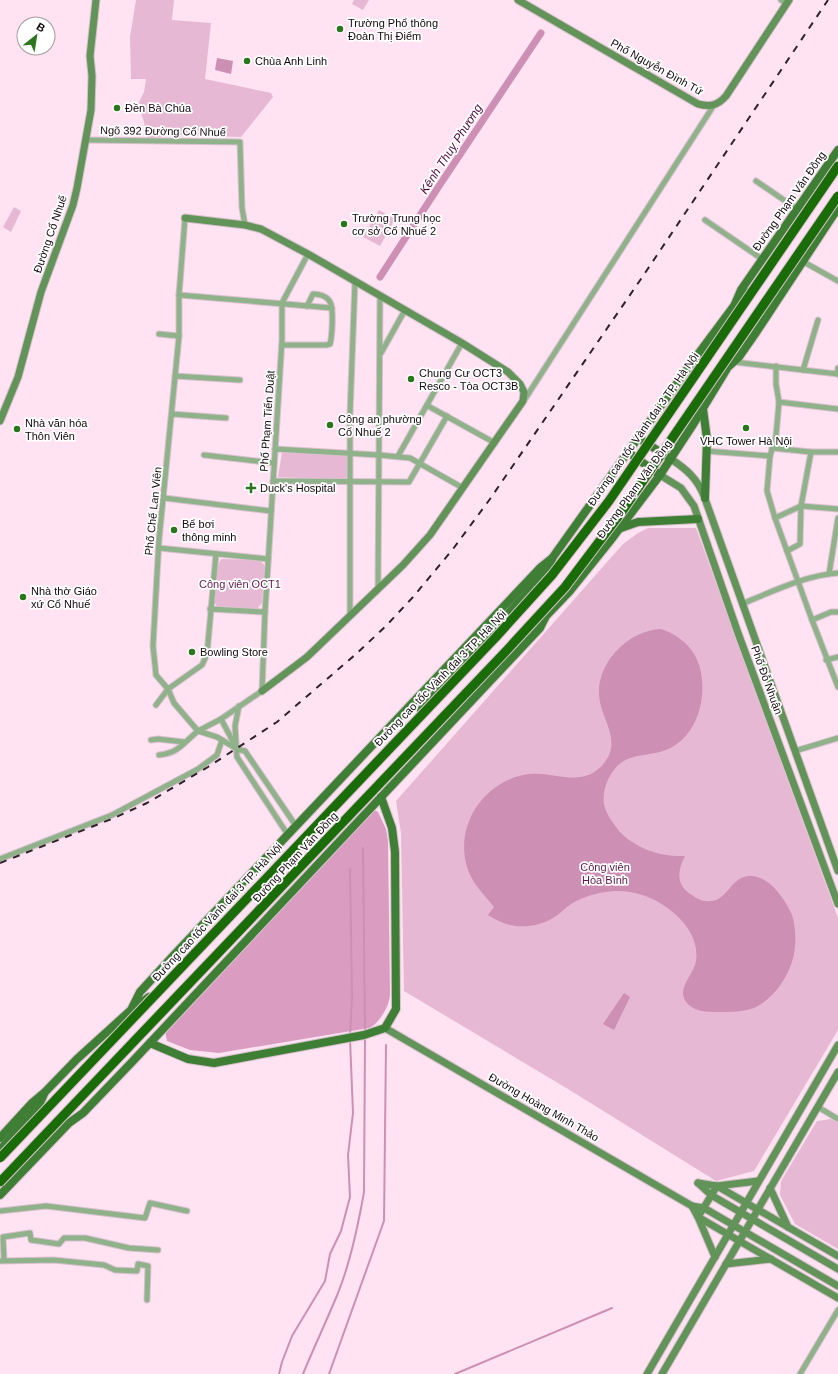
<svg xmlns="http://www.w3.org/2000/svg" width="838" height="1374" viewBox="0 0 838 1374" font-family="Helvetica,sans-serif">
<rect width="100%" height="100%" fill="#ffe3f2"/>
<!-- green -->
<g fill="#e7b8d3">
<path d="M136,0H174L172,20L211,23L205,79L271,93L273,97L241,137L175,135L147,139L144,122L138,104L144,92L146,79H131L130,37Z"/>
<path d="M354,0H369L363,10L352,4Z"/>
<path d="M14,207L21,211L11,232L3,227Z"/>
<path d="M379,210L395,219L380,246L363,237Z"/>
<path d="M282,452L349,456L348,480L278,477Z"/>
<path d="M648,528H696L838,918V1030L754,1171L716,1181L568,1089L404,991L401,833L396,801L623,544L638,533Z"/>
<path d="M221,559L260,560L265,566L262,603L257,609L217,606L214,602L217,567Z"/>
<path d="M831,1119L838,1123V1249L795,1224L780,1195L781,1181L817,1121Z"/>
</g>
<!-- forest -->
<path fill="#da9cc0" d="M374,810L378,812L386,829L388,841L390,994C390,1005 379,1024 369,1028L219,1053L190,1050L167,1041L165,1031Z"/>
<!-- water -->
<g fill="#cd8fb3">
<path d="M217,58L233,61L231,74L215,70Z"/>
<path d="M661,629C679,635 695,648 700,668C708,700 696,742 660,752C648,755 632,755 622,762C609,771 600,793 605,808C608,817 614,824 619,831C636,849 661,857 685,856C677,871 676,886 692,895C697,899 704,902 710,901C726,901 730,881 744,877C765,870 785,898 792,915C796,927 796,942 794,954C790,975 774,999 754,1008C743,1012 729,1012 718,1012C707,1012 695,1012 687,1003C675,989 694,975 696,961C701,930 668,903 642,895C619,887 592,892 571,904C565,908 560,914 553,918C532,930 508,929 488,915L494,907C484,894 472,884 467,867C455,826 482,784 523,775C552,768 582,792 605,762C622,739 600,718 599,695C597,662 629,630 661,629Z"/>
<path d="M624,993L630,997L614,1030L603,1024Z"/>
</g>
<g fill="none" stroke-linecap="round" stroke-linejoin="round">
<!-- stream -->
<g stroke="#cd8fb3" stroke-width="2">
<path d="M363,848L365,1030"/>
<path d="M350,1035L352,997L350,869"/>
<path d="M279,1374L282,1362L292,1336L325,1281L330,1254L341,1231L350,1197L348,1155L353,1113L350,1039"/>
<path d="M303,1374C314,1347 327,1320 338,1293C351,1261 358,1226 364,1192L365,1038"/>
<path d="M329,1374L384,1221L386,1045"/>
<path d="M455,1374L612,1308"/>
</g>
<!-- canal -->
<path stroke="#cd8fb3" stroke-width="7" d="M380,277L439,186L541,33"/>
<!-- street casing -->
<g stroke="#d9c0ce" stroke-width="7">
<g id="street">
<path d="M781,0L787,4"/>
<path d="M86,140L240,142L242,208L245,225"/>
<path d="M756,181L797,209"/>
<path d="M185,218L179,295V336L159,540L153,646L156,675L168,689L174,703L198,731L221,719L237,749"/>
<path d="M705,220L762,259"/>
<path d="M802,261L838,281"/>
<path d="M179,295L332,308"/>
<path d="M159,334L179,336"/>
<path d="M282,345H326L330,344C332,337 334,308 330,302C327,296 319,294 313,294L307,306"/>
<path d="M381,353L405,310"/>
<path d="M734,362L838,374"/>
<path d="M776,366V384L779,402L776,436L770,456L767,491L775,518L812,620L838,687"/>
<path d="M803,370L818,320"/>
<path d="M837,374L838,368"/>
<path d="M175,376L240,380"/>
<path d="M525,399L714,105"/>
<path d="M779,402L838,409"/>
<path d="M428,406L495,443"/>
<path d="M172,414L226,418"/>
<path d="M772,448L811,452H838"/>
<path d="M275,449L379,455L410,458L463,488"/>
<path d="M706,451L770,456"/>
<path d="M204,455L274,463"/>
<path d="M398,456L462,343"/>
<path d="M273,481L409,482L447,416"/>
<path d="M164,498L271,511"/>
<path d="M775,518L801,506L838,509"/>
<path d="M159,548L268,559"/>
<path d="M787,551L800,544L801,506L811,452"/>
<path d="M829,574L838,518"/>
<path d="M378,589L380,295"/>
<path d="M742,604C771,592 806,575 838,573"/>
<path d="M210,609L265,612"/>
<path d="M350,616V414L355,281"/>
<path d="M812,620L831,612H838"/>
<path d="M826,660L838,657"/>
<path d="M156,705L168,689L202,665L207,654L216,554"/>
<path d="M239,706L235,726L237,757L288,835"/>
<path d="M221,719L262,691L265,612L282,340V303L308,254"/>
<path d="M151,740L158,739L184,742"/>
<path d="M795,751L838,738"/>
<path d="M159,755C179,753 183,743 198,731L217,737L237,749L245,751L296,826"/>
<path d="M0,859L112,815L198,769L217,755L222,740"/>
<path d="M818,1107L838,1119"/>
<path d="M0,1211L46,1206L145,1218L150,1203L187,1211"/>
<path d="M4,1260L3,1237L30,1233L31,1240L59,1244L64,1238H85L129,1248L158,1250"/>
<path d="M0,1261L54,1260L104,1265L115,1270L137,1271L138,1264L148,1266L147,1300"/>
<path d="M800,1374L838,1310"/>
</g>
</g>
<!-- secondary casing -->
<g stroke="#d9c0ce" stroke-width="9">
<g id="secondary">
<path d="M518,0L698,104C710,107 717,106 726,96L789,0"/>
<path d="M185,218L245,225L261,229L308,254L462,343L508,372L520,384L524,392L523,401L430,535L403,565L307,657L262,691"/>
<path d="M0,421L18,377L41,292L73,205L77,188L91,110L92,76L90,56L96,0"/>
<path d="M671,459C686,469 697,478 704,496L838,871"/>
<path d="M660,475L681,488L694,506L738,633L838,904"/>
<path d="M385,1028L692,1206L704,1208L838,1286"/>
<path d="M698,1183L711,1195L838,1269"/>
<path d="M698,1183L717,1186L838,1256"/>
<path d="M770,1188L788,1227"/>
<path d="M692,1206L698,1217L838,1298"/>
<path d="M715,1257L698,1217L717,1186L758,1181"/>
<path d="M726,1264L771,1259"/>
<path d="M647,1374L838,1045"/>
<path d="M662,1374L838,1072"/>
</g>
</g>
<!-- primary casing -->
<g stroke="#d9c0ce" stroke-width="10">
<g id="primary">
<path d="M735,304L741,290L838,150"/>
<path d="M703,409L707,439L705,498"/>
<path d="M643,441L671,459"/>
<path d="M629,453L660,475"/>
<path d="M621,528L638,522L698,519"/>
<path d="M421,710L547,571L553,557L690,365L734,306L749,292"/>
<path d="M132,1008L140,992L174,955L541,567L551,559"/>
<path d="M150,1043L188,1059L214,1063L364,1035L385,1028L396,1009L395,852L392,828L381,797"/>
<path d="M0,1138L32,1103L45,1092L77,1059L131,1010L149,997"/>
<path d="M0,1150L38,1107L44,1094"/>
<path d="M0,1195L69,1123L83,1113L132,1062L540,628L546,616L569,592L610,541L660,475L694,423L728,367L739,357L755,334L838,208"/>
</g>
</g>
<!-- street -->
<use href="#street" stroke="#90b28b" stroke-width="5"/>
<!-- secondary -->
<use href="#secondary" stroke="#62945a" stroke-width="7"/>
<!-- primary -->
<use href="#primary" stroke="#3f7f35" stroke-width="8"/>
<!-- rail -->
<path stroke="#2f2229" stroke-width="2" stroke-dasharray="7 7" stroke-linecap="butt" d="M0,863L114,818L147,803L208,767L277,722L356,654L386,626L413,597L453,549L490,499L643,276L828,0"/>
<!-- highway-bridge casing -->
<g stroke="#d9c0ce" stroke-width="11" stroke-linecap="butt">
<g id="highway-bridge">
<path d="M0,1158L495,638L552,575L609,501L838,166"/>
<path d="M0,1182L508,649L565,587L623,510L838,196"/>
</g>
</g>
<!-- highway-bridge -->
<use href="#highway-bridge" stroke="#1a6c08" stroke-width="9"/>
</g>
<!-- markers -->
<g fill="#2a761d" stroke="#fff" stroke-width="1.5">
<circle cx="340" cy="29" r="4"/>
<circle cx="247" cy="61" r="4"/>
<circle cx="117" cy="108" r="4"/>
<circle cx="344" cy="224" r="4"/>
<circle cx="411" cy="379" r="4"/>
<circle cx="330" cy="425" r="4"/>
<circle cx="746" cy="428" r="4"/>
<circle cx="17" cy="429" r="4"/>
<path d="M249 482h4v4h4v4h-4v4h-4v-4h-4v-4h4z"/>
<circle cx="174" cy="530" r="4"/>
<circle cx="23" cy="597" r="4"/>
<circle cx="192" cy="652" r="4"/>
</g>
<g text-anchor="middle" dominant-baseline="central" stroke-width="3.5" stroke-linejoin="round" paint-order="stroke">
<!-- poi labels -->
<g font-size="11" fill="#13080e" stroke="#fff" text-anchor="start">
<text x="348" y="23">Trường Phổ thông<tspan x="348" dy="13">Đoàn Thị Điểm</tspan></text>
<text x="255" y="61">Chùa Anh Linh</text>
<text x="125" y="108">Đền Bà Chúa</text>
<text x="352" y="218">Trường Trung học<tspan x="352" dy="13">cơ sở Cổ Nhuế 2</tspan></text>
<text x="419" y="373">Chung Cư OCT3<tspan x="419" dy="13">Resco - Tòa OCT3B</tspan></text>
<text x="338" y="419">Công an phường<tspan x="338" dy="13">Cổ Nhuế 2</tspan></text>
<text x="25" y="423">Nhà văn hóa<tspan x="25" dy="13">Thôn Viên</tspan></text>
<text x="746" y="441" text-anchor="middle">VHC Tower Hà Nội</text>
<text x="260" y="488">Duck's Hospital</text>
<text x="182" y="524">Bể bơi<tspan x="182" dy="13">thông minh</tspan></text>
<text x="31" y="591">Nhà thờ Giáo<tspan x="31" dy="13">xứ Cổ Nhuế</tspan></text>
<text x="200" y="652">Bowling Store</text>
</g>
<!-- street labels -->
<g font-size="11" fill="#13080e" stroke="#fff">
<text transform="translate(657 67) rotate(29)">Phố Nguyễn Đình Tứ</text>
<text transform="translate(163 131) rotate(1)">Ngõ 392 Đường Cổ Nhuế</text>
<text transform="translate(789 201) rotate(-55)">Đường Phạm Văn Đồng</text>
<text transform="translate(50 234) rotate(-71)">Đường Cổ Nhuế</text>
<text transform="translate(267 421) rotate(-86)">Phố Phạm Tiến Duật</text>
<text transform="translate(643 429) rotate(-55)">Đường cao tốc Vành đai 3 TP. Hà Nội</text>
<text transform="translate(634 489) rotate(-54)">Đường Phạm Văn Đồng</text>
<text transform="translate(153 511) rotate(-84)">Phố Chế Lan Viên</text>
<text transform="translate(440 678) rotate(-46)">Đường cao tốc Vành đai 3 TP. Hà Nội</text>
<text transform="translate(767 680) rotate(70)">Phố Đỗ Nhuận</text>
<text transform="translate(295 857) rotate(-47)">Đường Phạm Văn Đồng</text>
<text transform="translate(217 912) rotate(-47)">Đường cao tốc Vành đai 3 TP. Hà Nội</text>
<text transform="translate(544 1107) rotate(30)">Đường Hoàng Minh Thảo</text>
</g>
<!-- park labels -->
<g font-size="11" fill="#621a4a" stroke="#fff">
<text x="240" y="584">Công viên OCT1</text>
<text x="605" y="867">Công viên<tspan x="605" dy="13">Hòa Bình</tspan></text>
</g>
<!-- water labels -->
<g font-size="12" font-style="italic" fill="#51073c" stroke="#fff">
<text transform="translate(451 149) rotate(-57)">Kênh Thuỵ Phương</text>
</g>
</g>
<!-- north arrow -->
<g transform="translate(36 36) rotate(30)"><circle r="19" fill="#ffffff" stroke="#a19c9f"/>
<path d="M0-3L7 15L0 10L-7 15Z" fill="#2a761d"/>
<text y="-6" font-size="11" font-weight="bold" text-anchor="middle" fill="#13080e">B</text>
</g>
</svg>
